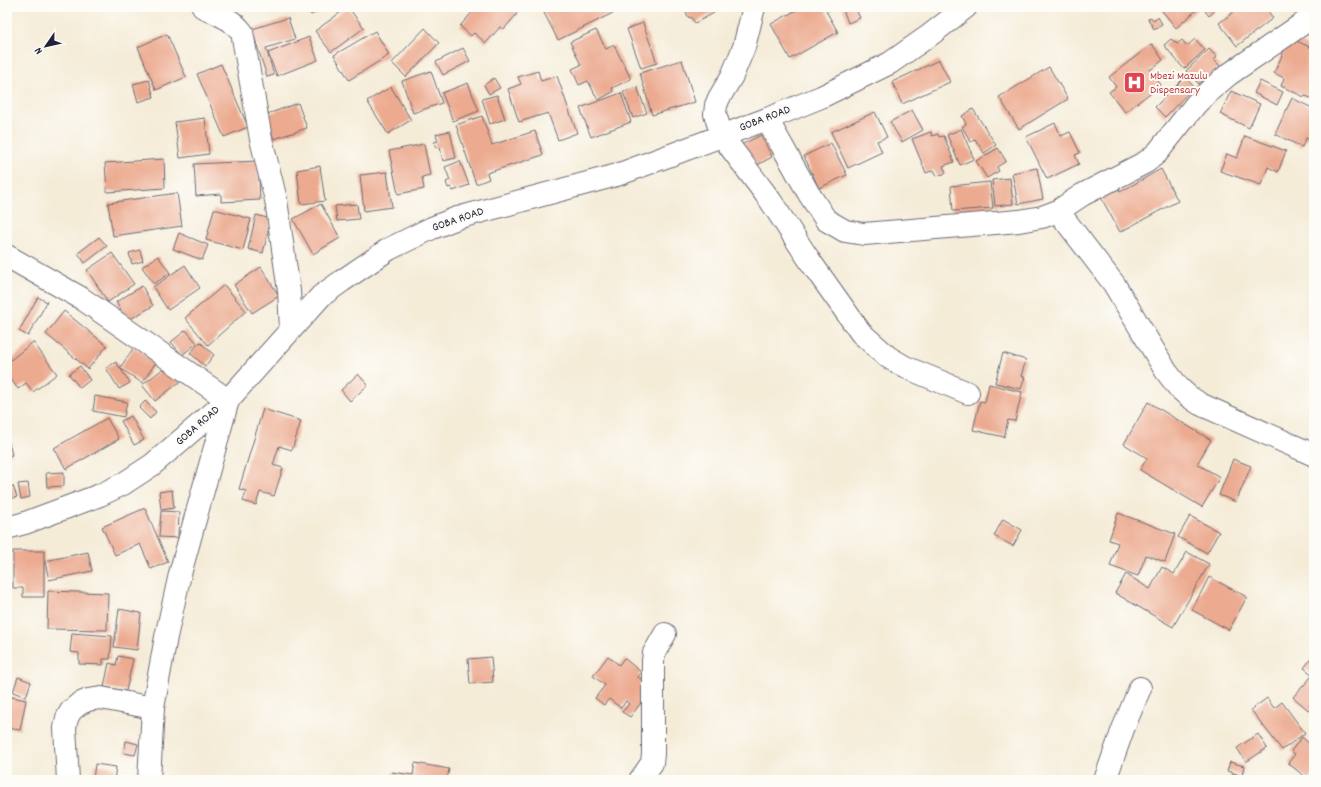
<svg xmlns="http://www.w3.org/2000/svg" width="1321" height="787" font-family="Dekko,sans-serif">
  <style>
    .building { fill: #ecaa90 }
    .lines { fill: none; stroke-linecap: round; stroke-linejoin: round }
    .street-casing { stroke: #6c6972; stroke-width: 24 }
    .secondary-casing { stroke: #6c6972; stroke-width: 24 }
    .street { stroke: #fff; stroke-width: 22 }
    .secondary { stroke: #fff; stroke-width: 22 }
    .labels { text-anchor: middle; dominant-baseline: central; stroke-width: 4; stroke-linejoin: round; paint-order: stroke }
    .health-label { font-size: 12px; fill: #be3a42; stroke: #fdfcf7; text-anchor: start }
    .street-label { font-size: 12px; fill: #22223b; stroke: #fdfcf7 }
  </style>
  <rect width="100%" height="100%" fill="#fdfcf7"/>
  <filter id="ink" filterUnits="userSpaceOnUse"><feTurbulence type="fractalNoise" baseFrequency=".025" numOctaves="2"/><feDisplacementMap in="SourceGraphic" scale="8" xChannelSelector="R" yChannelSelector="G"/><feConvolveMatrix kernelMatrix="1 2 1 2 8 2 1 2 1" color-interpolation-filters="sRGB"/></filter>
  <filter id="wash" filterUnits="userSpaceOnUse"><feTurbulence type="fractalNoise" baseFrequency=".012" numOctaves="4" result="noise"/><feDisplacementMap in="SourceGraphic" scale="16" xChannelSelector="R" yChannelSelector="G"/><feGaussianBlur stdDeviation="0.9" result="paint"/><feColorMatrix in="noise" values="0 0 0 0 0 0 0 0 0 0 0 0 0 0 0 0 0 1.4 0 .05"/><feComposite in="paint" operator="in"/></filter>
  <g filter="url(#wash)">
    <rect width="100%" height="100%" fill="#f5ecd8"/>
    <g id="blocks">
      <g class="building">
        <path d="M307 7H327L311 15Z"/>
        <path d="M348 7 364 28 331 52 315 31Z"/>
        <path d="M479 7H509L517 14 504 29 500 27 486 43 474 33 471 36 460 26 476 8 477 9Z"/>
        <path d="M541 7H618L619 10 558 40Z"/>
        <path d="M683 7H711L714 13 695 23 691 17 689 18Z"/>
        <path d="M802 7H841L826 11 838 32 790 59 771 24Z"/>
        <path d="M842 7H855L860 18 848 23Z"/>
        <path d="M1159 7H1200L1176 28Z"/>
        <path d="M1202 7H1219L1209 16Z"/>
        <path d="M1240 7H1265L1273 18 1237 46 1219 23Z"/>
        <path d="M1151 17 1153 20 1158 17 1162 24 1154 29 1148 19Z"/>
        <path d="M288 18 295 39 266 48 274 75 267 77 252 29Z"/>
        <path d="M643 23 657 63 641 68 627 29Z"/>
        <path d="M425 28 439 43 406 77 392 63Z"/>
        <path d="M596 30 606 49 614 45 631 79 612 88 613 92 598 100 588 81 579 85 572 69 581 65 570 42Z"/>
        <path d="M375 31 389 55 349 80 334 55Z"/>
        <path d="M167 34 186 77 156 90 138 47Z"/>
        <path d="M309 37 318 60 277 76 268 53Z"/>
        <path d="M1290 38 1314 49V99L1305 96 1304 97 1281 86 1284 78 1274 73Z"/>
        <path d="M1171 39 1177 44 1182 40 1187 46 1195 39 1205 50 1184 69 1164 45Z"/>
        <path d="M1152 44 1163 60 1150 70 1161 85 1125 112 1109 92 1116 87 1109 77Z"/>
        <path d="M463 48 470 61 443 75 436 62Z"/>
        <path d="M1209 49 1217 57 1214 60 1220 66 1201 86 1186 71Z"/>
        <path d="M682 60 695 102 652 115 640 73Z"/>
        <path d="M939 60 950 82 902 104 892 82Z"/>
        <path d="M221 64 248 127 224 137 197 74Z"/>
        <path d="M1049 67 1068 99 1019 129 999 97Z"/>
        <path d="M431 71 442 103 413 113 402 81Z"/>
        <path d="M538 71 541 81 557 76 577 133 558 140 548 113 519 122 508 89 521 84 518 77Z"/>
        <path d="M1185 77 1194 87 1165 117 1155 107Z"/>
        <path d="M494 78 500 88 489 94 484 85Z"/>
        <path d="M149 80 154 97 138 102 133 84Z"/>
        <path d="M1260 81 1283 92 1277 105 1254 93Z"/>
        <path d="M468 83 479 111 453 121 442 93Z"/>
        <path d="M391 87 411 120 388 134 367 101Z"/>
        <path d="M637 87 647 113 633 118 623 92Z"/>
        <path d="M1231 91 1260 104 1249 128 1220 114Z"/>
        <path d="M621 93 631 122 591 137 580 108Z"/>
        <path d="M497 95 505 119 490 124 482 99Z"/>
        <path d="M1292 98 1314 109V142L1306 138 1302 147 1275 134Z"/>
        <path d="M298 103 307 128 274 139 265 115Z"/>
        <path d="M973 109 996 145 984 153 975 139 971 142 962 127 966 124 962 116Z"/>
        <path d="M912 110 923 130 902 142 890 122Z"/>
        <path d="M875 112 887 137 877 141 882 152 848 168 831 132Z"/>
        <path d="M482 116 492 145 535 131 543 155 487 173 489 179 476 184 456 125Z"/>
        <path d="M205 118 209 154 180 158 175 122Z"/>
        <path d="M1055 123 1061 136 1070 132 1080 153 1075 155 1079 164 1047 179 1026 137Z"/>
        <path d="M961 129 974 159 960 165 947 135Z"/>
        <path d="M450 131 456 158 443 161 440 147 436 148 434 142 438 141 436 134Z"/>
        <path d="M931 132 932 136 938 134 939 137 944 136 954 162 943 166 946 173 937 176 934 170 926 173 912 139Z"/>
        <path d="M761 135 772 157 750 169 739 146Z"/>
        <path d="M1245 136 1286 151 1278 172 1268 167 1261 185 1220 171 1227 154 1237 158Z"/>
        <path d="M831 143 847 175 819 188 804 156Z"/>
        <path d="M424 144 430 175 422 177 424 189 398 194 389 151Z"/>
        <path d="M998 148 1006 161 997 167 999 171 987 178 976 161Z"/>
        <path d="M164 159 165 188 107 192 105 163Z"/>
        <path d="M258 161 260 200 221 202V194L196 196 194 164Z"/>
        <path d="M460 161 469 185 453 191 451 187 448 188 446 182 450 180 445 167Z"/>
        <path d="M320 166 325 201 301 204 297 170Z"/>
        <path d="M1037 168 1043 199 1018 204 1012 173Z"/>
        <path d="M1161 169 1178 201 1120 232 1099 194 1117 184 1120 192Z"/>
        <path d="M387 172 392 207 364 211 360 175Z"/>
        <path d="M1010 178 1013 204 995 206 992 180Z"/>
        <path d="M990 182 993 208 953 211 951 186Z"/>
        <path d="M177 193 182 226 113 236 108 203Z"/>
        <path d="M321 204 340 238 313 254 293 219Z"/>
        <path d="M357 204 359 219 337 221 335 206Z"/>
        <path d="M214 209 251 219 243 250 206 240Z"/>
        <path d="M256 215 271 219 263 253 248 249Z"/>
        <path d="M179 233 208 245 202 260 173 249Z"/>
        <path d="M99 237 107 246 85 263 78 253Z"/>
        <path d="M140 250 143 261 132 264 129 253Z"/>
        <path d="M112 253 134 284 108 302 87 270Z"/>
        <path d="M158 256 170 273 154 284 142 267Z"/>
        <path d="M185 265 200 288 168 310 153 287Z"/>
        <path d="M261 267 279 296 252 313 234 285Z"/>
        <path d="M224 285 246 311 208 345 185 318Z"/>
        <path d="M142 286 153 306 127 321 116 302Z"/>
        <path d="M38 297 47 302 28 336 19 331Z"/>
        <path d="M64 311 107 346 88 369 46 334Z"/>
        <path d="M186 330 197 343 182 355 171 342Z"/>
        <path d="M33 342 57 374 33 392 26 383 18 389 7 374V363Z"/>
        <path d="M200 342 214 355 205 366 190 353Z"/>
        <path d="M134 347 156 362 142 383 120 368Z"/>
        <path d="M1003 353 1026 360 1021 376 1025 377 1021 389 995 383Z"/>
        <path d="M116 362 130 383 119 389 106 368Z"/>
        <path d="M168 365 181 381 155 401 142 385Z"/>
        <path d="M80 366 90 380 80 388 69 374Z"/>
        <path d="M358 374 368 385 350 401 341 390Z"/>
        <path d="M989 384 1022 392 1015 421 1008 420 1004 437 973 430 980 401 985 402Z"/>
        <path d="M95 396 127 402 124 417 93 411Z"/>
        <path d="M145 401 156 412 150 419 139 408Z"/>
        <path d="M1148 402 1211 440 1197 464 1220 477 1202 507 1140 470 1147 458 1124 444Z"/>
        <path d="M263 409 301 421 292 450 279 446 273 465 283 468 274 496 260 492 256 505 243 501 246 491 239 489Z"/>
        <path d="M131 416 144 440 134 445 121 421Z"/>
        <path d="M107 418 119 439 66 469 54 448Z"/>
        <path d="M7 434 12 455 7 456Z"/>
        <path d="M1233 459 1251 466 1236 502 1219 495Z"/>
        <path d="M64 472V486L47 487 46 473Z"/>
        <path d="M28 483 30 497 21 499 18 484Z"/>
        <path d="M13 486 17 497 7 500V488Z"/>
        <path d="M172 490 174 508 161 510 159 492Z"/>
        <path d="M145 508 168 562 151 569 140 544 115 555 102 527Z"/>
        <path d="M161 511 179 512 178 538 159 537Z"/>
        <path d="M1118 513 1175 534 1165 562 1146 555 1138 576 1110 566 1118 543 1109 540Z"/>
        <path d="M1190 516 1219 532 1207 553 1178 537Z"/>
        <path d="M1003 519 1022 530 1013 546 994 536Z"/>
        <path d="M13 551H44V597H23V588H13Z"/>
        <path d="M88 552 92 571 49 580 45 561Z"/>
        <path d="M1187 552 1209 564 1173 627 1115 593 1126 574 1150 589 1162 567 1174 574Z"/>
        <path d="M1209 577 1247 597 1229 630 1192 610Z"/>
        <path d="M48 591 108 593 107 630 47 629Z"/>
        <path d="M119 609 141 613 137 650 114 647Z"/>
        <path d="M72 633 112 636 110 659H103V665L79 664V653L70 652Z"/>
        <path d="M7 636H11L9 655H7Z"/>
        <path d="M1314 655V715L1293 697 1313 675 1304 668Z"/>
        <path d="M118 656 133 659 126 691 104 687 109 663 116 665Z"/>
        <path d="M608 656 619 665 624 658 641 672 638 677 648 684V694L630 717 622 712 629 704 626 701 621 708 609 699 604 705 595 698 605 685 593 676Z"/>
        <path d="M491 657 493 682 470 684 468 659Z"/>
        <path d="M18 677 31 682 26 697 13 692Z"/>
        <path d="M7 696 26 700 20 730 7 728Z"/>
        <path d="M1267 698 1274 708 1282 702 1305 733 1282 750 1251 710Z"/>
        <path d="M1258 734 1267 748 1246 762 1237 748Z"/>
        <path d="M1302 737 1310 744 1313 740 1314 741V774L1309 780 1288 763 1295 754 1291 751Z"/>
        <path d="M126 741 138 744 135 755 124 753Z"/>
        <path d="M1230 762 1244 766 1242 776 1227 771Z"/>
        <path d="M415 763 449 769 447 780H390L392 772 413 775Z"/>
        <path d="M95 764 116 767 114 780H93Z"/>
        <path d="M1233 774 1239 780H1228Z"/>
      </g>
    </g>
  </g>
  <g filter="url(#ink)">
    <use href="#blocks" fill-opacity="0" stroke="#6c6972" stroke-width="1"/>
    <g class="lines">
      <defs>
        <g id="street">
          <path d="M203 7C218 14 232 19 242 32L261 139 276 200 289 291 291 329"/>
          <path d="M754 7 744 47 732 76 719 98 716 105 715 114 722 136 770 200 812 264 861 333 888 357 905 367 968 393"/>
          <path d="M767 119 809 194 826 220 845 231 864 234 1019 221 1042 217 1058 211 1082 195 1146 162 1157 153 1196 104 1209 91 1228 75 1311 18"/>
          <path d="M1058 211 1114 284 1166 371 1179 388 1188 396 1200 404 1314 455"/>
          <path d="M7 256 81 298 228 400"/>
          <path d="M68 780 65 728 67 718 71 711 79 704 88 700 101 698 153 708"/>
          <path d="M640 780 652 763 653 754V661L654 653 665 634"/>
          <path d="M1105 780 1123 729 1140 688"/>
        </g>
        <g id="secondary">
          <path d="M7 528 25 523 100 495 123 484 152 465 228 400 321 296 342 281 389 249 432 228 457 218 617 175 767 119 821 97 890 63 930 35 966 7"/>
          <path d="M149 780 153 708 166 637 180 574 228 400"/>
        </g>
      </defs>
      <use href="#street" class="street-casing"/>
      <use href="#secondary" class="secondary-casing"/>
      <use href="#street" class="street"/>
      <use href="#secondary" class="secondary"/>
    </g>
  </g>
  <defs>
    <symbol id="hospital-square" viewBox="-11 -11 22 22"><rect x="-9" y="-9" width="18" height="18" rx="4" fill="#e0444e" stroke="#fdfcf7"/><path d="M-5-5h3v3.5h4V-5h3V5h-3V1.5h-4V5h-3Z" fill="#fff"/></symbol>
  </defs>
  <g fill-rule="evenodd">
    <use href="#hospital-square" x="1122" y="70" width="25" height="25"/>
  </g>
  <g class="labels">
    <g class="health-label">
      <text x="1150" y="76">Mbezi Mazulu<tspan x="1150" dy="14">Dispensary</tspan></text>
    </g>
    <g class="street-label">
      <text transform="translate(765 119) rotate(-21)">GOBA ROAD</text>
      <text transform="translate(458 220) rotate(-19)">GOBA ROAD</text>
      <text transform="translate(198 426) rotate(-41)">GOBA ROAD</text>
    </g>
  </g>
  <rect width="1321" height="787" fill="none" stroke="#fdfcf7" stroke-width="24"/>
  <g transform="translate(46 46) rotate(236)" stroke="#fdfcf7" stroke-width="3" paint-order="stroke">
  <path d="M0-3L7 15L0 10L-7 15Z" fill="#22223b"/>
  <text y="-6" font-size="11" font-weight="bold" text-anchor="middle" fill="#22223b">N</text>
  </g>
</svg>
